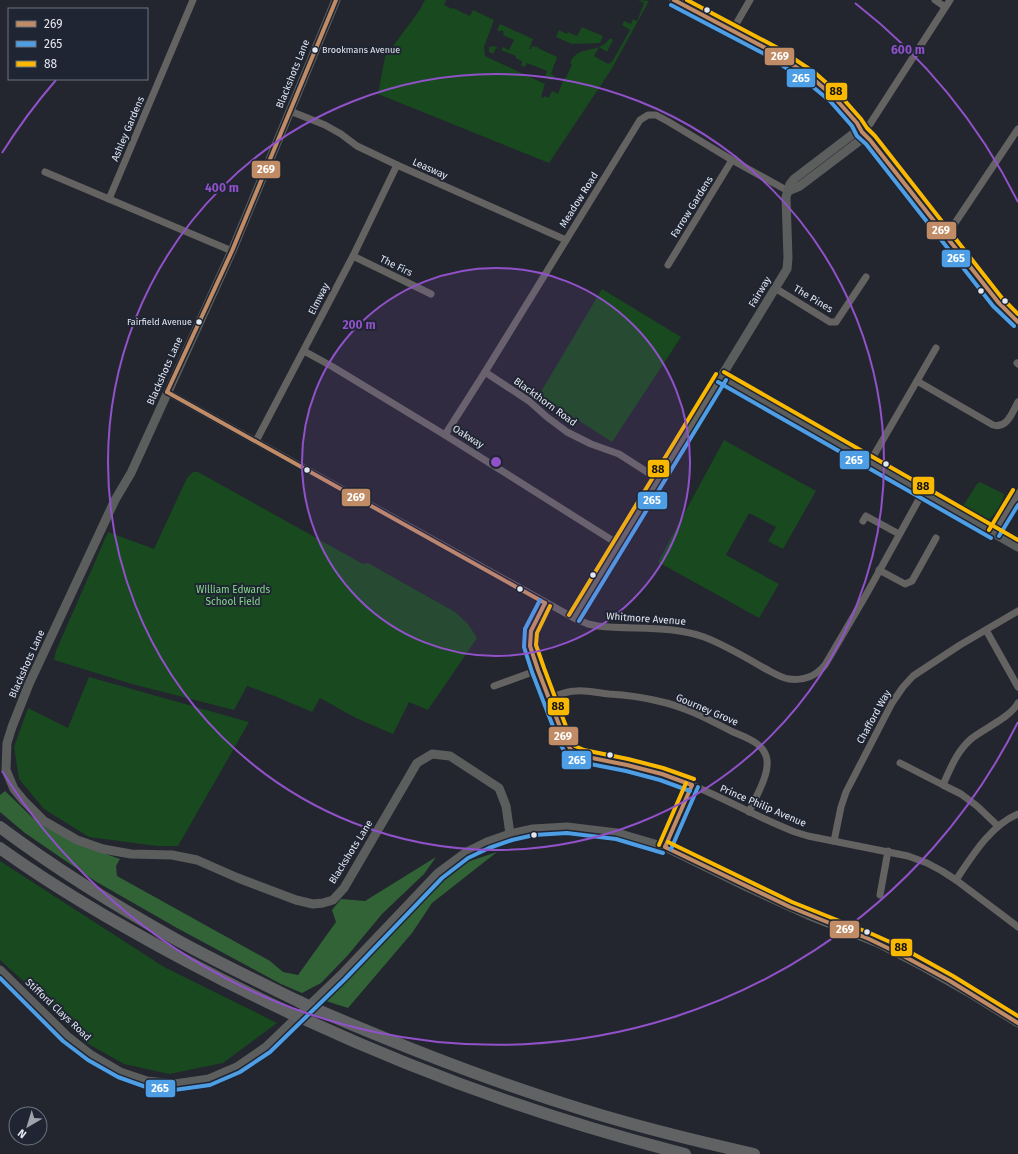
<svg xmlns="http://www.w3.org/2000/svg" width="1018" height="1154" font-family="'Fira Sans',sans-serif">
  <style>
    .green { fill: #18491f }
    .forest { fill: #316337 }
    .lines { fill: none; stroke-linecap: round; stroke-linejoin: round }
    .street { stroke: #646362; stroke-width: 7 }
    .secondary { stroke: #5c5d5d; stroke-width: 9 }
    .highway { stroke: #606263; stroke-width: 12 }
    .highway-bridge { stroke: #606263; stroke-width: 12 }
    .bus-1-casing { stroke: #1f2532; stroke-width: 7 }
    .bus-2-casing { stroke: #1f2532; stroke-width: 7 }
    .bus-3-casing { stroke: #1f2532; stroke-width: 7 }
    .bus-1 { stroke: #c18c65; stroke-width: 4 }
    .bus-2 { stroke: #4d9ee5; stroke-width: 4 }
    .bus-3 { stroke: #fab900; stroke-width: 4 }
    .ring { fill: none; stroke: #9051c9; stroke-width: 2 }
    .bus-dot { fill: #e3e7f0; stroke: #1f2532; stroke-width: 1.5 }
    .labels { text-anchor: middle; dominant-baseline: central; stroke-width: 4; stroke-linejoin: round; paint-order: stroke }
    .bus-label { font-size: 9px; fill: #e3e7f0; stroke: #1f2532; text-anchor: start }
    .street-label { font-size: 10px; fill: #e3e7f0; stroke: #1f2532 }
    .park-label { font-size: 10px; fill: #87d88c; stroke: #1f2532 }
    .centre { fill: #9051c9; stroke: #1f2532; stroke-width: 2 }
    .ring-label { font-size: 12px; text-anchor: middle; font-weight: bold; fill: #9051c9; stroke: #1f2532; stroke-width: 4; stroke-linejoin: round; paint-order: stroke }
    .line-badge { stroke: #1f2532; stroke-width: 1.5 }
    .badge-label { font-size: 11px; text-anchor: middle; font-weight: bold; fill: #fff }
    .pale-badge-label { font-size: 11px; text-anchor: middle; font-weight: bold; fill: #111 }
  </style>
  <rect width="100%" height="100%" fill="#23262e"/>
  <g class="green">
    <path d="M425 0H446L444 5 452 9 453 8 470 16 473 10 494 20 484 47 485 56 545 84 541 97 543 98 544 96 549 98 552 91 558 94 564 78H566L572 64 570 63C578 46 590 53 603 45 605 44 608 41 610 38L613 40 607 52 599 47 594 56 608 64 612 62 630 30 622 25 624 21 631 24 633 19 637 21 644 3 638 0 649 1 611 70 549 163 378 94 385 57 419 11Z"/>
    <path d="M500 24 533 39 529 49H531L532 46 538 47V48L557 57 551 74 555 76 551 80 545 77 547 71 527 63 525 67 521 66 522 61 516 58V56L496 48 493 54 489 52V47L494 46 501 50 503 47 509 50 514 40 503 35 504 32 501 30 500 32 497 30Z"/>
    <path d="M582 27 603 36 600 43 572 44 556 37 559 30 567 34 568 32 577 36Z"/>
    <path d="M602 289 681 337 612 442 539 395Z"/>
    <path d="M724 440 816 491 783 549 768 541 776 527 749 513 726 555 779 584 759 618 658 562Z"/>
    <path d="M193 472H198L363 564 368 563 455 612 468 624 477 638 428 710 409 702 393 734 356 718 320 698 312 712 277 697 247 686 234 710 132 684 54 660 56 651 108 532 154 549 187 478Z"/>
    <path d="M980 482 1004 494C1001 509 996 513 985 523L961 509 977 484Z"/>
    <path d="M89 677 249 722 178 846H157L89 837 44 809 19 779 14 747 28 708 68 728Z"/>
    <path d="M0 861 164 967 277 1023 223 1063 169 1074 124 1064 85 1042 28 985 0 960Z"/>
  </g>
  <g class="forest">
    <path d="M5 791 33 818 78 844 120 859 116 866 117 876 270 961 283 972 298 975 336 922 332 910 341 899 365 901 436 857 424 874 382 914 348 955 321 983 302 993 281 984 177 928 95 881 25 833 0 812V795Z"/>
    <path d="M497 852 432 903 412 933 348 1008 326 1001 324 998 331 991 431 889 461 864Z"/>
  </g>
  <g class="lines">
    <g class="street">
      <path d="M935 0 945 7"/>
      <path d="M732 31 750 0"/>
      <path d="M290 111 325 125 341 134 357 146 397 165 566 240"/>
      <path d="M862 132 870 124 950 0"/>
      <path d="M45 172 232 251"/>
      <path d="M109 199 193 0"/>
      <path d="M945 235 951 229 1018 129"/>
      <path d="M353 256 431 294"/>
      <path d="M668 265 732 160"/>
      <path d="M775 288 830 322H836L866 277"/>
      <path d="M304 351 333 367 445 435 618 544"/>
      <path d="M1017 363 1018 364"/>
      <path d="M485 372 529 401 547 417 567 432 591 444 619 454 658 479"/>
      <path d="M917 381 993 425C1007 429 1012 413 1018 402"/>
      <path d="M167 392 574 618 588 624 598 626C633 630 671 625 704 637 725 645 745 657 764 668 772 672 781 678 789 679 803 681 816 676 825 665L866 595 923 492"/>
      <path d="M445 435 485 372 640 120 648 115H656L669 122 732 160 788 191"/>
      <path d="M256 441 353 256 397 165"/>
      <path d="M870 462 936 348"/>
      <path d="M863 521 866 516 899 534"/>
      <path d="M994 533 1018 493"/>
      <path d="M879 570 905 584 912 581 936 538"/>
      <path d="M545 603 531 631 530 638V646L538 670 565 740C569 748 573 753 582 756 618 763 654 770 689 784 725 798 758 818 795 832L808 836 908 856 927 863 942 871 956 880 1018 927"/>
      <path d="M574 618 721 377"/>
      <path d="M986 630 1018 687"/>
      <path d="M494 686 538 670"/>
      <path d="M549 698C558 695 567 691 576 691 586 690 598 693 609 694 625 695 642 697 658 701 683 706 708 719 731 731 745 737 765 743 767 760 769 776 755 798 749 812"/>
      <path d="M900 763 943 785"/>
      <path d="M998 826 977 806 961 794 943 785C950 769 957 751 971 739 983 729 1011 717 1018 703"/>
      <path d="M834 841 841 807 846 792 892 703 903 687 913 676 960 645 1018 611"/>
      <path d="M665 847 692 785"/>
      <path d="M956 880C972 856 991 825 1018 814"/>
      <path d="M880 895 888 851"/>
    </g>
    <g class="secondary">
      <path d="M336 0 232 251 131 473 115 500 29 684 12 727 7 743 6 770 14 789 24 801 44 821 77 840 103 849 131 854 172 855 197 860 238 878 296 900 313 904 323 903 333 900 344 888 417 763 432 754 450 756 499 788 506 806 510 834"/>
      <path d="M674 0 773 52 811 77 834 97 857 123 862 132 870 140 972 270 998 302 1018 322"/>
      <path d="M862 132 853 134 794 179 790 184 786 197 788 258 787 269 721 377 1018 547"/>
      <path d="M788 191 800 186 858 142 862 132"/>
      <path d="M0 970 67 1036 91 1055 120 1072 147 1081 175 1084 209 1079 237 1067 266 1047 341 975 438 873 465 853 487 842 510 834 533 829 567 827 617 833 665 847 749 888 808 915 878 943 924 967 968 992 1018 1023"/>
    </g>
    <g class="highway">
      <path d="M0 827C56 869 116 906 177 940 217 962 259 982 300 1002"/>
      <path d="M0 848C39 876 81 902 123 926 177 957 233 986 290 1013"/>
      <path d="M313 1008C401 1046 490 1081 581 1109 638 1127 696 1141 754 1154"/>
      <path d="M302 1018C425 1075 554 1121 685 1154"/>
    </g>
    <g class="highway-bridge">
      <path d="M300 1002 313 1008"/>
      <path d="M290 1013 302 1018"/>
    </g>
    <defs>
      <g id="bus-1">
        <path d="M674 0 773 52 811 77 834 97 857 123 862 132 870 140 998 302 1018 322"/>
        <path d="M167 392 545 603"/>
        <path d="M167 392 232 251 336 0"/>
        <path d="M545 603 531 631 530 646 538 670 565 740 571 750 582 756 627 765 662 774 692 785"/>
        <path d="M665 847 790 907 869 939 896 952 950 981 1018 1023"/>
        <path d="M665 847 692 785"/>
      </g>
      <g id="bus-2">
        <path d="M671 5 770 57 807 82 830 101 852 126 857 136 866 144 993 306 1014 326"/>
        <path d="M718 382 991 538"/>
        <path d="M999 536 1018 505"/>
        <path d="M540 600 525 629 524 647 532 672 559 742 566 754 580 762 626 771 660 780 690 791"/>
        <path d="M579 621 726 380"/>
        <path d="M671 849 698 787"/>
        <path d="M0 978 63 1041 88 1060 118 1077 146 1087 174 1090 210 1085 240 1072 270 1052 345 979 442 878 468 858 489 848 512 840 534 835 567 833 616 839 663 853"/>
      </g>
      <g id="bus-3">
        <path d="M687 0 776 47 814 72 838 93 861 119 867 128 875 136 1002 298 1018 314"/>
        <path d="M724 372 1018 540"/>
        <path d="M989 530 1013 490"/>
        <path d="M550 606 537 633 536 645 544 668 570 737 575 746 584 750 628 759 663 768 694 779"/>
        <path d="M569 615 716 374"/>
        <path d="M668 842 792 902 872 934 899 946 953 976 1018 1016"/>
        <path d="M659 845 686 783"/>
      </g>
    </defs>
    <use href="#bus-1" class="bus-1-casing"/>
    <use href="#bus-2" class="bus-2-casing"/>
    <use href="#bus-3" class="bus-3-casing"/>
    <use href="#bus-1" class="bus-1"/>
    <use href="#bus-2" class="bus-2"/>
    <use href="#bus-3" class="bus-3"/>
  </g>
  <circle cx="496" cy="462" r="194" fill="#9051c9" fill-opacity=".12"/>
  <g class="ring">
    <circle cx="496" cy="462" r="194"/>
    <circle cx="496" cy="462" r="388"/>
    <path d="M1018 722A583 583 0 0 1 2 771M2 153A583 583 0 0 1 56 80M855 3A583 583 0 0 1 1018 202"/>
  </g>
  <g class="bus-dot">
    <circle cx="707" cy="10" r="3.5"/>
    <circle cx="315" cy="50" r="3.5"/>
    <circle cx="981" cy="291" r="3.5"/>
    <circle cx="1005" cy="301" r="3.5"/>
    <circle cx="199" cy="322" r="3.5"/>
    <circle cx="886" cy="464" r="3.5"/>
    <circle cx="307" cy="470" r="3.5"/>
    <circle cx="593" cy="575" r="3.5"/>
    <circle cx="520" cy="589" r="3.5"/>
    <circle cx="610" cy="755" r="3.5"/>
    <circle cx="534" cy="835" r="3.5"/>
    <circle cx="867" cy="932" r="3.5"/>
  </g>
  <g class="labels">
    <g class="bus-label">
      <text x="322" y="50">Brookmans Avenue</text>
      <text x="192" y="322" text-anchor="end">Fairfield Avenue</text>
    </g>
    <g class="street-label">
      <text transform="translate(293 74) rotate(-68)">Blackshots Lane</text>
      <text transform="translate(128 129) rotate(-67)">Ashley Gardens</text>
      <text transform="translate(430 169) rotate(24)">Leasway</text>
      <text transform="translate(579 200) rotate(-58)">Meadow Road</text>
      <text transform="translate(692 207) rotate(-58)">Farrow Gardens</text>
      <text transform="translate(396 266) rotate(26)">The Firs</text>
      <text transform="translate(760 292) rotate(-59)">Fairway</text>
      <text transform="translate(319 299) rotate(-63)">Elmway</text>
      <text transform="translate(813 299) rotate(31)">The Pines</text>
      <text transform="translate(165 371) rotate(-66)">Blackshots Lane</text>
      <text transform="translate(545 402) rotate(36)">Blackthorn Road</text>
      <text transform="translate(468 437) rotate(32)">Oakway</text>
      <text transform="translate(646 619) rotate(4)">Whitmore Avenue</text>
      <text transform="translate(27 664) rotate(-66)">Blackshots Lane</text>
      <text transform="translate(707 710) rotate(23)">Gourney Grove</text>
      <text transform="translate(874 717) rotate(-61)">Chafford Way</text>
      <text transform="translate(763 806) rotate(23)">Prince Philip Avenue</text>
      <text transform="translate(351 852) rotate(-58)">Blackshots Lane</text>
      <text transform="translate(58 1010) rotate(43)">Stifford Clays Road</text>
    </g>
    <g class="park-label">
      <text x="233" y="590">William Edwards<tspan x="233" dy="12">School Field</tspan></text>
    </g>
  </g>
  <circle cx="496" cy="462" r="6" class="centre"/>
  <g class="ring-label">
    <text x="908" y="54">600 m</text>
    <text x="222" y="192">400 m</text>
    <text x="359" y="329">200 m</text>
  </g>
  <g class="line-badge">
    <rect x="764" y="47" width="31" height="19" rx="4" fill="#c18c65"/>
    <rect x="786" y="68" width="30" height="20" rx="4" fill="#4d9ee5"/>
    <rect x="825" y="82" width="23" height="19" rx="4" fill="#fab900"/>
    <rect x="251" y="160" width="30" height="19" rx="4" fill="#c18c65"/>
    <rect x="926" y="221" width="31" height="19" rx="4" fill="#c18c65"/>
    <rect x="941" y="249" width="30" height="19" rx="4" fill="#4d9ee5"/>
    <rect x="839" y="450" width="31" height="20" rx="4" fill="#4d9ee5"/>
    <rect x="647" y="459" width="23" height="19" rx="4" fill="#fab900"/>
    <rect x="912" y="476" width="23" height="19" rx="4" fill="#fab900"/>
    <rect x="341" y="488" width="30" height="19" rx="4" fill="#c18c65"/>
    <rect x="637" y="491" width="31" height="19" rx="4" fill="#4d9ee5"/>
    <rect x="547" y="697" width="23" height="19" rx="4" fill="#fab900"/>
    <rect x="548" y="726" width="31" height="20" rx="4" fill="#c18c65"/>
    <rect x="561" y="750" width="31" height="20" rx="4" fill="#4d9ee5"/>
    <rect x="829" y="920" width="31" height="19" rx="4" fill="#c18c65"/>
    <rect x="890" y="938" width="23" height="19" rx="4" fill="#fab900"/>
    <rect x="145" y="1079" width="31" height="19" rx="4" fill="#4d9ee5"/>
  </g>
  <g class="badge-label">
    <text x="780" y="60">269</text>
    <text x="801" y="82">265</text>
    <text x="266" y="173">269</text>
    <text x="941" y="234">269</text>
    <text x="956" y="262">265</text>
    <text x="854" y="464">265</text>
    <text x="356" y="501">269</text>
    <text x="652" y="504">265</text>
    <text x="563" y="740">269</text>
    <text x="577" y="764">265</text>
    <text x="845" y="933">269</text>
    <text x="160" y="1092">265</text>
  </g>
  <g class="pale-badge-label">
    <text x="836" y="95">88</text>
    <text x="658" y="473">88</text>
    <text x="923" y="490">88</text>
    <text x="558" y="710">88</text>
    <text x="901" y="951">88</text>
  </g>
  <rect x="8" y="8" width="140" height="72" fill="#1f2532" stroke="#6d737e"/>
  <rect x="16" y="21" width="20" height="6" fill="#c18c65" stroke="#6d737e"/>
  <text x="44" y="28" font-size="12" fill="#e3e7f0">269</text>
  <rect x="16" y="41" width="20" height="6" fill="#4d9ee5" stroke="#6d737e"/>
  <text x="44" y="48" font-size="12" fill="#e3e7f0">265</text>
  <rect x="16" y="61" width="20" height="6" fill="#fab900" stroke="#6d737e"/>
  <text x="44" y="68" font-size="12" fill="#e3e7f0">88</text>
  <g transform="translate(28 1126) rotate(218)"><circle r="19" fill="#1f2532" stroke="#6d737e"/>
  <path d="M0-3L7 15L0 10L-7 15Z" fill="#a0a3ac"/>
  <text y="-6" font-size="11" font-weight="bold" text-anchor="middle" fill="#e3e7f0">N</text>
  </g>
</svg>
